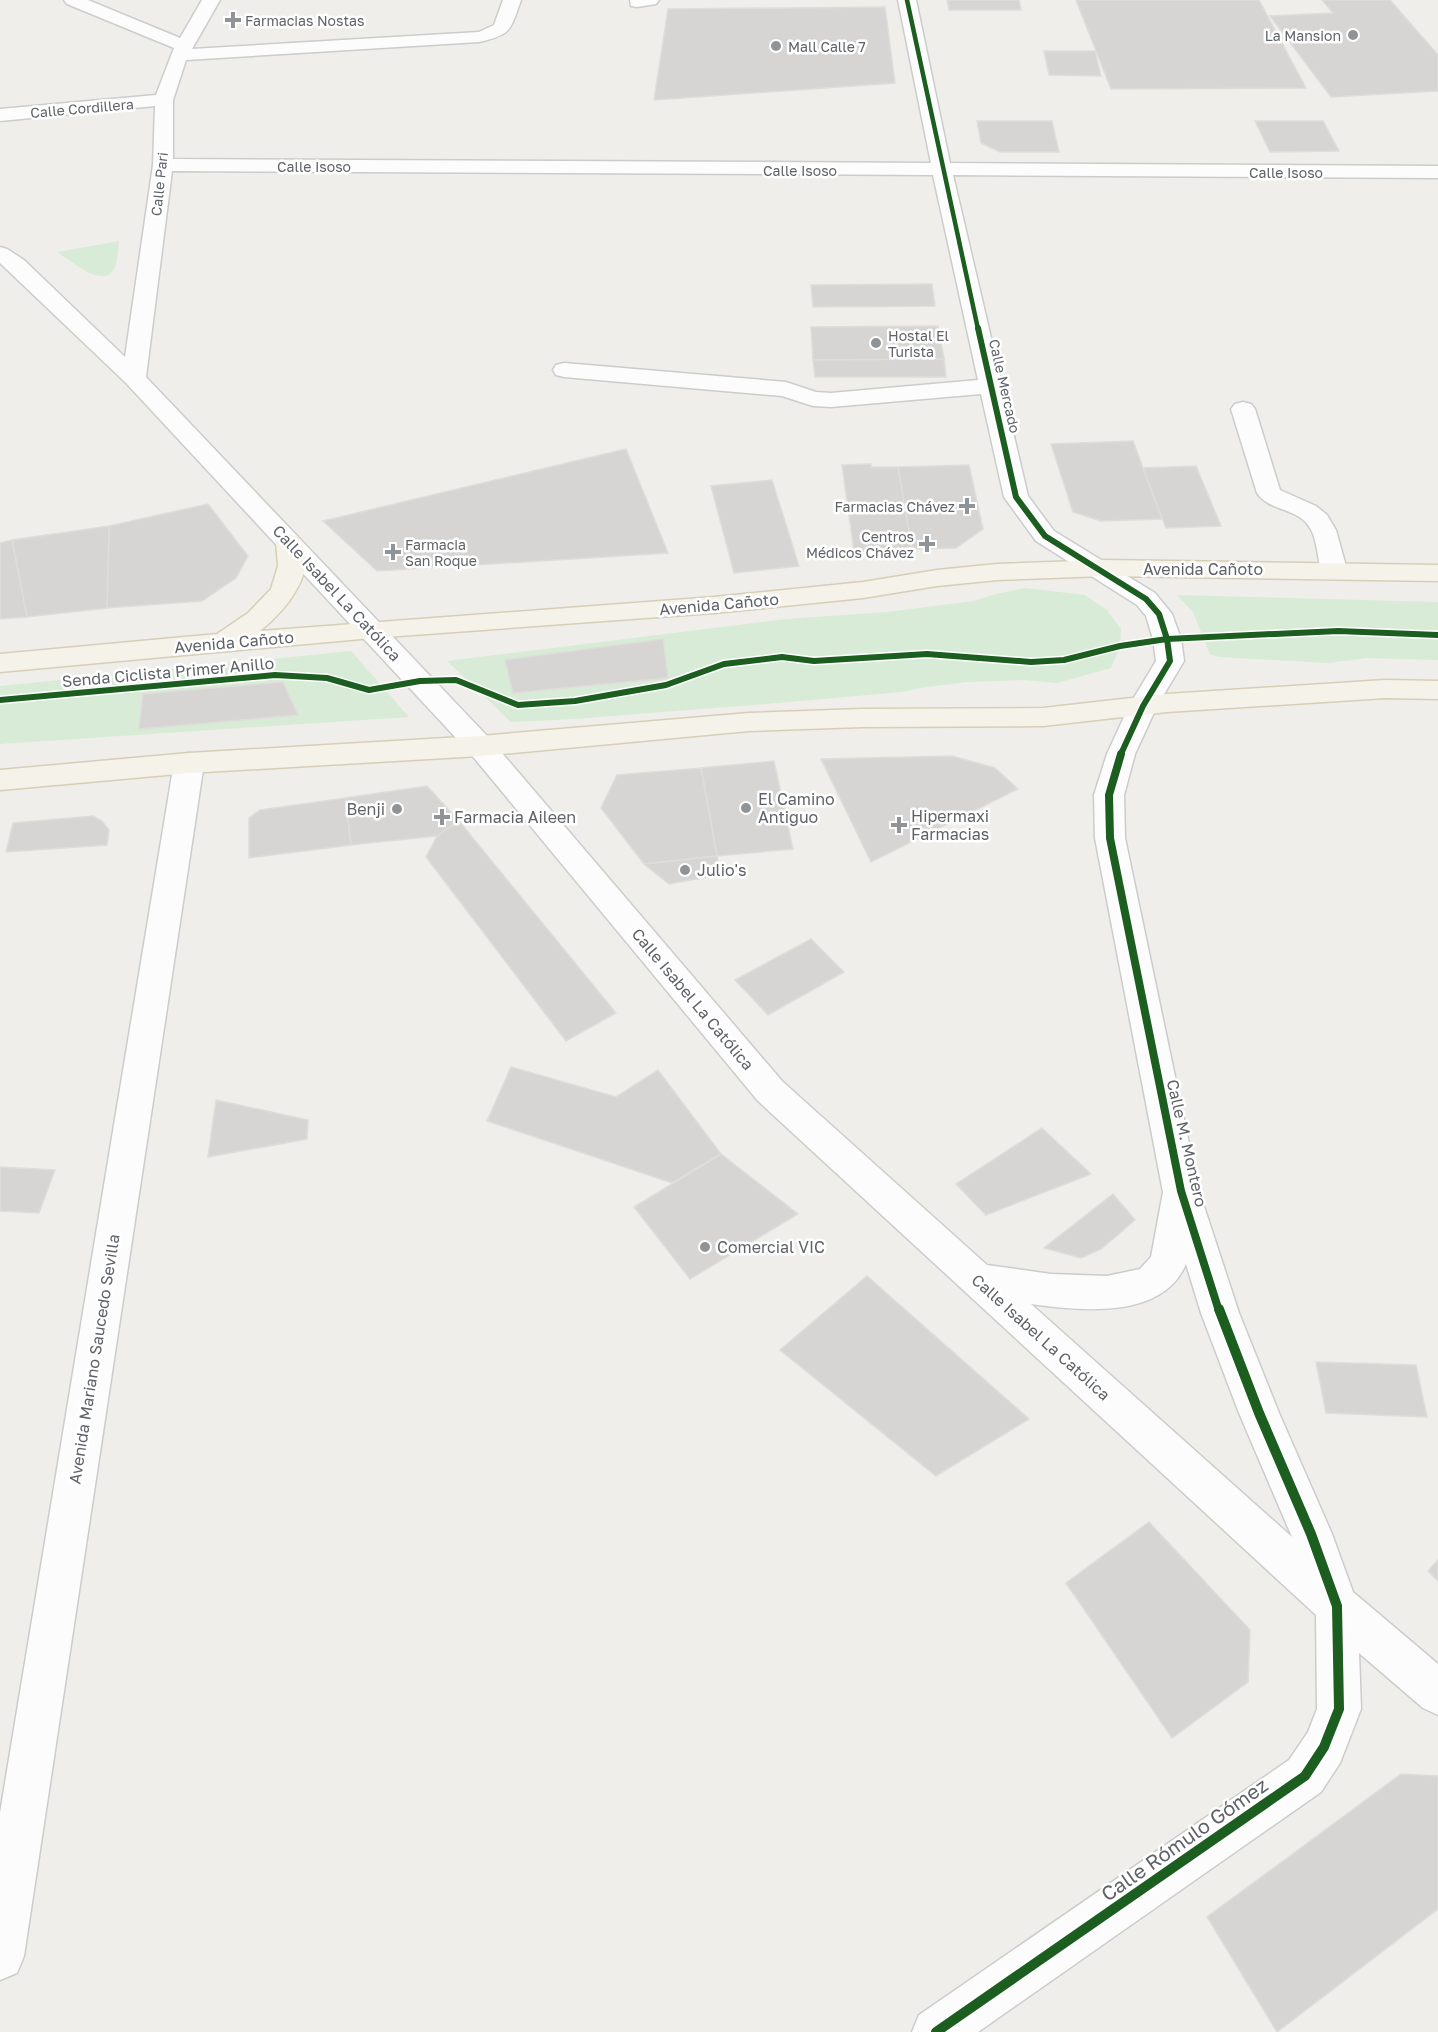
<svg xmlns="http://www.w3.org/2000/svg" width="1438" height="2032" font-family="'Golos Text',sans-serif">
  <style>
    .green { fill: #d8ebd6 }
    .building { fill: #d6d5d3; stroke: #deddd9; stroke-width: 1.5 }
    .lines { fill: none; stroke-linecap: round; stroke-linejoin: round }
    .minor-casing { stroke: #cbcccc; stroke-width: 3 }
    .major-casing { stroke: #d7ceb8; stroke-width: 3 }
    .minor { fill: #fdfcfc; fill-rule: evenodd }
    .major { fill: #f4f2e9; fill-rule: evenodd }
    .cycleway-far3-casing { stroke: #fff; stroke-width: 7 }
    .cycleway-far2-casing { stroke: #fff; stroke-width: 9 }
    .cycleway-far1-casing { stroke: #fff; stroke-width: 11 }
    .cycleway-casing { stroke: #fff; stroke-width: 14 }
    .cycleway-far3 { stroke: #1b5e20; stroke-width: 4.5 }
    .cycleway-far2 { stroke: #1b5e20; stroke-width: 6 }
    .cycleway-far1 { stroke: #1b5e20; stroke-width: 8 }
    .cycleway { stroke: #1b5e20; stroke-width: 10 }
    .poi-dot { fill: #919496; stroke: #fff; stroke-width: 2 }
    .labels { text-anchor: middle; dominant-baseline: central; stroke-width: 5; stroke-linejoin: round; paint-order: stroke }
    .far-poi-label { font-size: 14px; fill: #5f6368; stroke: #fff; text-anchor: start }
    .far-street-label { font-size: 14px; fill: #5f6368; stroke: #fff }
    .street-label { font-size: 16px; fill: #5f6368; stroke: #fff }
    .poi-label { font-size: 16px; fill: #5f6368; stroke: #fff; text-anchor: start }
    .near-street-label { font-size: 20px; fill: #5f6368; stroke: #fff }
  </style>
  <rect width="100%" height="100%" fill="#efeeea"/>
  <g class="green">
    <path d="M119 241C118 250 118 267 111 273 98 285 69 259 57 252Z"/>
    <path d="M1025 588 1085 595 1107 610 1121 629 1120 646 1111 668 1057 683 1024 680 968 682 926 687 902 692 789 702 574 719 511 722 447 661 786 619 888 612 973 601 996 594Z"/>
    <path d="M1177 595 1438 602V660L1367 658 1328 663 1219 657 1210 654 1193 612Z"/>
    <path d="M351 651 409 717 0 744V686Z"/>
  </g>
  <g class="building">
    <path d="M947 0H1019L1021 10H949Z"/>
    <path d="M1076 0H1259L1306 88 1111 89Z"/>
    <path d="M1322 0H1390L1438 55V91L1331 97 1270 16 1333 13Z"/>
    <path d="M885 7 895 83 654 100 668 9Z"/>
    <path d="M1044 51H1095L1101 76 1049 75Z"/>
    <path d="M977 121H1052L1059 152H1000L981 143Z"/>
    <path d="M1255 121H1323L1339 151 1270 152Z"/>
    <path d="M932 284 935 306 813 307 811 285Z"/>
    <path d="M938 326 944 359 813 360 811 327Z"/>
    <path d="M944 359 946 377H815L813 360Z"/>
    <path d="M1133 441 1162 519 1101 521 1073 512 1051 444Z"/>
    <path d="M626 449 668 553 377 571 323 521Z"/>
    <path d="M871 464V467H898L912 549 854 551 842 465Z"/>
    <path d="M969 465 983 529 956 548 912 549 898 467Z"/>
    <path d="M1196 466 1221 526 1166 528 1143 468Z"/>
    <path d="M772 480 799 566 734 573 711 486Z"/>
    <path d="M208 504 248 556 236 578 202 601 107 608 109 526Z"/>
    <path d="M109 526 107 608 27 617 12 540Z"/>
    <path d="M12 540 27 617 0 619V543Z"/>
    <path d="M663 639 668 678 513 693 505 660Z"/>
    <path d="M283 682 298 715 139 729 143 694Z"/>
    <path d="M952 756 995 768 1018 789 871 862 821 759Z"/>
    <path d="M774 761 793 849 717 856 701 768Z"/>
    <path d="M701 768 717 856 644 864 601 808 617 775Z"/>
    <path d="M427 786 459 821 437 836 351 845 345 798Z"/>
    <path d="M345 798 351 845 249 858V818L260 810Z"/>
    <path d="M93 816 102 821 109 830 107 845 6 852 13 823Z"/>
    <path d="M459 821 616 1013 566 1041 426 857 437 836Z"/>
    <path d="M717 856 720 875 669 884 644 864Z"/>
    <path d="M811 939 844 972 768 1015 735 980Z"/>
    <path d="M511 1067 616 1097 658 1070 721 1154 672 1183 487 1121Z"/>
    <path d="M216 1100 308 1120 307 1139 208 1157Z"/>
    <path d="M1042 1128 1091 1174 986 1215 956 1184Z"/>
    <path d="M721 1154 798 1214 690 1279 634 1207Z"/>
    <path d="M0 1167 55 1170 39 1213 0 1211Z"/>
    <path d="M1113 1194 1135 1220 1101 1249 1081 1258 1044 1248Z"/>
    <path d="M867 1276 1029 1419 936 1476 780 1350Z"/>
    <path d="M1316 1362 1416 1365 1427 1417 1326 1413Z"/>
    <path d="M1149 1522 1250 1630 1248 1682 1172 1738 1066 1583Z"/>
    <path d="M1438 1560V1581L1428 1571Z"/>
    <path d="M1401 1774 1438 1776V1909L1277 2032 1207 1917Z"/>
  </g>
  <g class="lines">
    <defs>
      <g id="minor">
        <path d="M64 0H88L180 38 202 0H220L192 49 479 32 494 25 503 0H521C510 31 512 34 479 42L186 60 173 100V159L931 163 898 0H916L950 163 1438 166V178L953 175 1028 496 1054 531 1155 593 1172 614 1181 639 1184 661 1157 706 1135 754 1124 795 1125 838 1199 1191 1239 1313 1279 1413 1332 1534 1353 1592 1438 1664V1715L1423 1708 1359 1653 1361 1709 1340 1763 1321 1792 978 2032H912L919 2015 1289 1760 1308 1732 1317 1709 1316 1615 758 1101 470 753 126 383 0 263V247L7 249 24 260 125 357 153 165 155 106 0 121V109L156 95 174 48 67 4ZM172 171 933 175 978 380 831 393 816 392 786 382 564 363 556 365 553 370 556 375 564 377 782 396 813 406 831 407 981 394 1004 497 1036 541 1137 605 1146 616 1153 639 1156 661 1129 706 1107 754 1094 795 1095 838 1163 1192 1151 1257 1140 1269 1107 1276 1051 1274 987 1265 782 1081 490 739 146 377ZM1186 1264 1201 1313 1239 1413 1292 1537 1031 1304C1081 1311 1162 1320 1186 1264Z"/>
        <path d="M630 0H659L656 4 637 7 631 6Z"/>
        <path d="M1243 402 1251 404 1255 409 1280 490 1316 506 1327 515 1336 530 1347 570 1343 576 1334 578 1325 576 1321 570C1317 556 1317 536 1308 525 1296 508 1269 511 1257 493L1231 409 1235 404Z"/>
        <path d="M189 753 199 756 204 763 24 1956 17 1973 0 1980V1813L174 763 179 756Z"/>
      </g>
      <g id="major">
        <path d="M289 534 298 537C321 570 285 611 260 631L714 597 863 582 937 570 997 564 1105 560 1438 565V581L1105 576 997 580 937 586 863 598 714 613 372 638 0 672V654L217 634 248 613 271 589 278 566 276 542 280 537Z"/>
        <path d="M1385 680 1438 681V699L1385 698 1167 712 1043 726 862 727 749 731 480 756 189 773 0 790V770L189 753 480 736 749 713 862 709 1043 708 1167 694Z"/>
      </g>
    </defs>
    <use href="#minor" class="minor-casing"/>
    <use href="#major" class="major-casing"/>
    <use href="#minor" class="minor"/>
    <use href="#major" class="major"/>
    <defs>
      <path id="cycleway-far3" d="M907 0 978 329"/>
      <g id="cycleway-far2">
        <path d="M978 328 1016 497 1045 536 1146 599 1159 614 1167 639 1170 661 1143 706 1120 756"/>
        <path d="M0 700 275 675 327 678 369 690 420 681 456 680 518 705 575 701 666 685 724 664 782 657 814 661 927 654 1031 662 1064 660 1120 646 1167 639 1338 631 1438 635"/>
      </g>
      <path id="cycleway-far1" d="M1121 754 1109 795 1110 838 1181 1191 1219 1311"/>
      <path id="cycleway" d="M936 2032 1305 1776 1324 1747 1339 1709 1337 1606 1311 1534 1259 1413 1219 1309"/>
    </defs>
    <use href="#cycleway-far3" class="cycleway-far3-casing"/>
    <use href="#cycleway-far2" class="cycleway-far2-casing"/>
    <use href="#cycleway-far1" class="cycleway-far1-casing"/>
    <use href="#cycleway" class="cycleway-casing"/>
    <use href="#cycleway-far3" class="cycleway-far3"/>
    <use href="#cycleway-far2" class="cycleway-far2"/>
    <use href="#cycleway-far1" class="cycleway-far1"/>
    <use href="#cycleway" class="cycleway"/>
  </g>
  <g class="poi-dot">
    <path d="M230 11h6v6h6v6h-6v6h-6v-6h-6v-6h6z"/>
    <circle cx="1353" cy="35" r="6"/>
    <circle cx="776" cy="46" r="6"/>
    <circle cx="876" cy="343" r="6"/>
    <path d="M964 497h6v6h6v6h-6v6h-6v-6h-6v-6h6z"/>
    <path d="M924 535h6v6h6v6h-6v6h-6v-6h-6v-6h6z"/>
    <path d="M390 543h6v6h6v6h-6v6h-6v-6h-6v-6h6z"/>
    <circle cx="746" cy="808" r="6"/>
    <circle cx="397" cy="809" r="6"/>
    <path d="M439 808h6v6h6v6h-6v6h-6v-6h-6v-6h6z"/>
    <path d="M896 816h6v6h6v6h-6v6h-6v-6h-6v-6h6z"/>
    <circle cx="685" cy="870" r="6"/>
    <circle cx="705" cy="1247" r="6"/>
  </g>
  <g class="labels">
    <g class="far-poi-label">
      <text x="245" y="20">Farmacias Nostas</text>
      <text x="1341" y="35" text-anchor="end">La Mansion</text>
      <text x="788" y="46">Mall Calle 7</text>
      <text x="888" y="335">Hostal El<tspan x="888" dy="16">Turista</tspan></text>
      <text x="955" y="506" text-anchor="end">Farmacias Chávez</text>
      <text x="914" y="536" text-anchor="end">Centros<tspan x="914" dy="16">Médicos Chávez</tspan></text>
      <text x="405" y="544">Farmacia<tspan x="405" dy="16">San Roque</tspan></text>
    </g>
    <g class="far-street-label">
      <text transform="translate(82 108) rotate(-5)">Calle Cordillera</text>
      <text x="314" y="166">Calle Isoso</text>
      <text x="800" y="170">Calle Isoso</text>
      <text x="1286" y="172">Calle Isoso</text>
      <text transform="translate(159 184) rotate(-84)">Calle Pari</text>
      <text transform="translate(1005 386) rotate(77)">Calle Mercado</text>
    </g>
    <g class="street-label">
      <text x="1203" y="569">Avenida Cañoto</text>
      <text transform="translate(337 593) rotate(47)">Calle Isabel La Católica</text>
      <text transform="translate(719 604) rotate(-5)">Avenida Cañoto</text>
      <text transform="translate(234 642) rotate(-5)">Avenida Cañoto</text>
      <text transform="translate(168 672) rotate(-5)">Senda Ciclista Primer Anillo</text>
      <text transform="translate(693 999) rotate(50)">Calle Isabel La Católica</text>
      <text transform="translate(1187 1143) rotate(77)">Calle M. Montero</text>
      <text transform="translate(1041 1337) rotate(42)">Calle Isabel La Católica</text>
      <text transform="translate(94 1359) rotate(-81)">Avenida Mariano Saucedo Sevilla</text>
    </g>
    <g class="poi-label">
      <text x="758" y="799">El Camino<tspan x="758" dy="18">Antiguo</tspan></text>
      <text x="385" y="809" text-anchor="end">Benji</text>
      <text x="911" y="816">Hipermaxi<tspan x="911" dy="18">Farmacias</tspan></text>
      <text x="454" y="817">Farmacia Aileen</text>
      <text x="697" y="870">Julio's</text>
      <text x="717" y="1247">Comercial VIC</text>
    </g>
    <g class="near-street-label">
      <text transform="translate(1184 1839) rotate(-35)">Calle Rómulo Gómez</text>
    </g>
  </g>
</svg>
